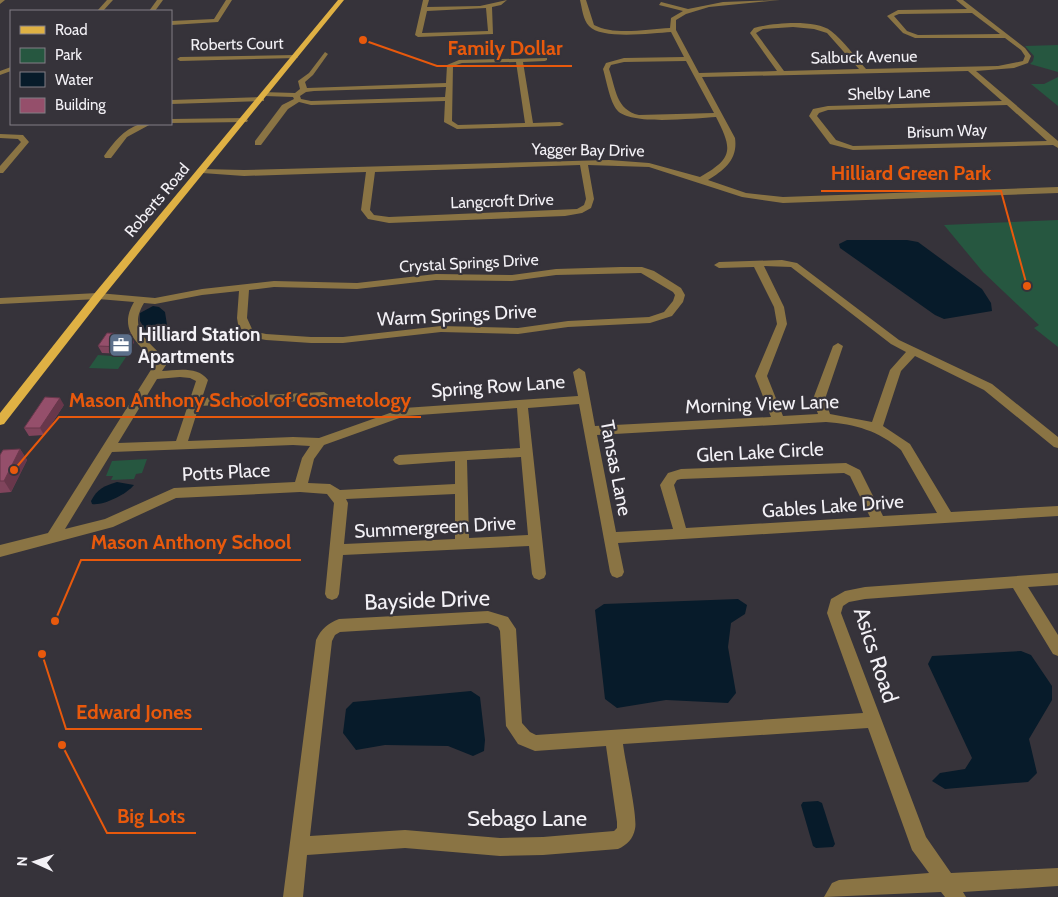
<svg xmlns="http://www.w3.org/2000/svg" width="1058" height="897" font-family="Cabin,sans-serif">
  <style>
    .green { fill: #265740 }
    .water { fill: #071b2a }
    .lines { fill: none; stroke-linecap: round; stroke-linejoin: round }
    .minor { fill: #8a7444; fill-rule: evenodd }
    .major { fill: #dfb144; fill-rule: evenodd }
    .wall { fill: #80445c }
    .shaded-wall { fill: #68374b }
    .building { fill: #954f6b; stroke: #68374b }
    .labels { text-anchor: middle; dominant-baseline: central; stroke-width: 4.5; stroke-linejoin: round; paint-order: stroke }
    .far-street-label { font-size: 16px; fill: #f3f1f6; stroke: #36333a }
    .street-label { font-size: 19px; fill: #f3f1f6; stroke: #36333a }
    .poi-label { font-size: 19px; font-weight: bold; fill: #f3f1f6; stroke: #36333a; text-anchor: start }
    .near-street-label { font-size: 22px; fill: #f3f1f6; stroke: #36333a }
    .leader { fill: none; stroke: #e8590c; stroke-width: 2 }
    .callout-dot { fill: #e8590c; stroke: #36333a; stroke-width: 2 }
    .callout-label { font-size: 20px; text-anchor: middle; font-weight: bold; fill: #e8590c; stroke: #36333a; stroke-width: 4.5; stroke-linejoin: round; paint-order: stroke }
  </style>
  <rect width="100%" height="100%" fill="#36333a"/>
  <g class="green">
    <path d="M1058 45V72L1030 64 1033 61 1034 56 1025 46Z"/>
    <path d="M1058 77V106L1031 84H1044Z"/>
    <path d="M1058 220V347L1034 328 1039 325 983 272 944 225Z"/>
    <path d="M98 355 126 357 118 369 89 368Z"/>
    <path d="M147 459 142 473 136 474 134 479 111 480 113 476H106L112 461Z"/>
  </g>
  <g class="water">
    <path d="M847 240H907L918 242 982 289 991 303 992 311 944 319 935 315 840 248 839 244Z"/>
    <path d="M153 306 159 307 165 312 167 325 159 330 146 331 140 321V313Z"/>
    <path d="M117 482 134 485C127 494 103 506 92 504L91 501C97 489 104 486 117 482Z"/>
    <path d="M738 599 747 605 745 614 731 623 728 647 736 693 728 703 666 700 617 708 605 699 595 610 604 604Z"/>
    <path d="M1021 651 1031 655 1052 686V700L1029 739 1037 773 1028 782 945 789 932 781 940 773 965 769 972 758 928 664 932 656Z"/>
    <path d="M471 691 480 697 485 740 484 751 473 756 448 746 385 745 356 750 343 733 346 709 353 702Z"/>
    <path d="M818 801 822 803 835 844 833 847 816 848 813 846 801 805 803 802Z"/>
  </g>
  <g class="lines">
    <g class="minor">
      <path d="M0 0H5L0 4Z"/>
      <path d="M107 0H113L103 11H97Z"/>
      <path d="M157 0H163L155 11H149Z"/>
      <path d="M226 0H232L218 22 171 25V21L214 19Z"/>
      <path d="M423 0H429L427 7 480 6 507 0 501 5 492 7 493 34 418 37 415 35ZM486 8 488 31 422 33 427 11Z"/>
      <path d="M580 0H586L594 25C615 36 647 29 670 28L671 18 683 11 659 5 661 2 688 9 723 2 780 0 709 7 686 14 676 20V30L699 73 777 71 750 33 754 28C773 23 815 19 831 31 844 41 855 57 866 69L998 66 1023 61 1025 56 1021 50 1005 38H915L903 33 887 16 898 10 967 9 956 0H963L1025 48 1031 56 1028 63 1014 68 976 71 1058 141V148L1053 145 853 150 830 144 809 116 813 109 828 106 1002 101 968 71 702 77 735 138C738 159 725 170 708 180L746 193 783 197 1058 187V193L783 203 742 197 649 167 588 165 594 199 591 208 582 213 565 216 389 223 368 219 361 210 366 172 244 176 202 173 198 171 202 169 244 170 609 160 649 163 700 177C733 158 733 150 716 117 695 118 630 126 617 110 610 102 606 79 603 69L606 63 624 58 684 57 671 32C653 33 601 40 589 26 583 20 582 8 580 0ZM972 13 1000 34 918 35 907 31 894 16 899 14ZM793 27 814 29 827 33 859 69 784 71 756 33 763 29ZM686 61 714 113 639 115C616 110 616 89 609 69L611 65 624 62ZM1007 105 1047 141 853 146 836 140 817 116 819 113 828 110ZM580 165 586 199 584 205 577 209 389 217 374 215 370 210 375 172Z"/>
      <path d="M325 52 328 54 313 75 305 82 307 88 446 83 447 65 459 60 547 58V60L545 61 523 62 533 123 560 122 564 124 560 126 457 129 444 122 445 101 311 105 299 102 288 109 261 145H255V141L282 105 294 99 293 97 265 96H262V92L295 93 300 89 298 81 309 73ZM516 62 525 123 458 125 452 121 453 66 462 63ZM446 87 445 97 311 101 301 99 300 96 306 92 314 91Z"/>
      <path d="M295 55 298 57 297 58 180 61 177 59 180 57Z"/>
      <path d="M11 67V71L0 75V71Z"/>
      <path d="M261 97H264V101L171 104V100Z"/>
      <path d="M244 118 248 120 247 122 171 123V119Z"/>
      <path d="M140 124H151L127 137 111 158H105L104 156C114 142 123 130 140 124Z"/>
      <path d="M0 134 23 135 29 142 3 173H0V166L21 142 18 139 0 138Z"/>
      <path d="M782 260 797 263 899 340 992 384 1058 437V448L1054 447 984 390 915 356 901 371 883 426 910 444 951 512 1058 506V516L618 543 624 572 622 576 617 578 612 576 610 572 579 404 528 408 546 574 544 578 539 580 534 578 532 574 529 546 343 555 339 594 337 598 332 600 327 598 325 594 334 503 327 494 300 492 176 498 113 527 0 557V545L48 533 154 365V361C137 342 118 329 134 302L98 299 0 304V298L98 293 155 298 202 289 274 281 357 283 436 274 512 275 556 269 621 267H642L654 271 681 288 685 295 683 302 672 316 650 323 568 327 518 334 441 332 343 343H311L266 340 250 337 244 333 238 324 237 318 239 291 202 295 155 304 144 303C127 331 150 340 165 360L166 365 162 371C177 370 198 366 208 380L202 398 324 392 330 396 324 400 199 406 188 441 293 437 319 438 404 408 578 396 573 372 579 368 585 372 595 426 771 417 755 376 777 324 774 307 754 267 719 268 714 265 719 262ZM764 266 791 267 891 344 906 352 890 370 872 422 830 414 825 399 843 346 838 343 833 346 813 399 818 414 783 416 767 376 787 324 784 307ZM641 273 673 292 675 295 673 301 664 312 649 317 568 321 518 328 441 326 343 337H311L266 334 257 332 252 329 247 318 249 290 274 287 357 289 436 280 512 281 556 275ZM180 377 190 378 196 381 176 441 118 443 157 379ZM517 408 520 448 399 455 395 457 393 460 395 463 399 465 455 461V484L340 490 330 484 308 483 314 459 324 445 405 416ZM826 422C855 424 879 431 901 450L937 513 883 516 860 470 846 463 681 469 668 473 660 485 673 529 616 532 597 435ZM293 445 310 446 302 458 295 482 174 488 105 519 65 529 112 452ZM521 457 528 535 469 538 467 460ZM844 473 850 476 870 517 686 528 674 485 677 480 681 479ZM455 494V539L344 544 348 503 346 499Z"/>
      <path d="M1058 573V585L1028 587 1058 635V656L1053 654 1013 588 865 599 849 602 843 606 841 613 926 837 951 873 1058 868V886L963 892 966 897H945L941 892 824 897 832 883 839 880 929 873 912 850 868 728 623 744C625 761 638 817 635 829 633 839 627 845 618 849L543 855 500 856 405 848 307 855 303 897H283L316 640C322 628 327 624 339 619L488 611 508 617 516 629 522 723 530 732 536 735 863 713 827 613 831 599 845 591 865 587ZM488 623 498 627 500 631 506 726 518 744 535 751 606 746 617 822V828L614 831 543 837 500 838 405 830 310 836 332 641 335 635 340 632Z"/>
    </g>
    <path class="major" d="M338 0H344L102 298 4 424 0 425V413L94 294Z"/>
  </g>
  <g class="wall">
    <path d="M134 342 128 354 102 353 98 346Z"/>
    <path d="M64 405 44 435 29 436 24 428Z"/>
    <path d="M20 449 27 460 11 492 0 493V455Z"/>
  </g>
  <g class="shaded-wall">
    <path d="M131 334 134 342 128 354 124 347Z"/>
    <path d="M60 398 64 405 44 435 40 428Z"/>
    <path d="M20 449 27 460 11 492 4 481Z"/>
  </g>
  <g class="building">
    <path d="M107 333 131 334 124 347 98 346Z"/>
    <path d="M45 397 60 398 40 428H24Z"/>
    <path d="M20 449 4 481H0V455L3 450Z"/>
  </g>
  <defs>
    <symbol id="office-square" viewBox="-11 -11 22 22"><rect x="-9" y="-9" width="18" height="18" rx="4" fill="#5c6f8a" stroke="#36333a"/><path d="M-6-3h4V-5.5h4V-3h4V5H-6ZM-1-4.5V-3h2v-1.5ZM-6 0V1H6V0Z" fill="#fff"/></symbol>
  </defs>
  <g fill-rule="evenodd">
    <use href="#office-square" x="107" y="331" width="28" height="28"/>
  </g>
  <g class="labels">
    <g class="far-street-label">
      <text transform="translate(237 44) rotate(-1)">Roberts Court</text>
      <text transform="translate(864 57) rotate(-1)">Salbuck Avenue</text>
      <text transform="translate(889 93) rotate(-2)">Shelby Lane</text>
      <text transform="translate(947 131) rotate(-2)">Brisum Way</text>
      <text transform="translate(588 150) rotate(1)">Yagger Bay Drive</text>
      <text transform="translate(157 200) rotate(-50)">Roberts Road</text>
      <text transform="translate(502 201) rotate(-2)">Langcroft Drive</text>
      <text transform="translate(469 263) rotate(-3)">Crystal Springs Drive</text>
    </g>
    <g class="street-label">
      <text transform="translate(457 315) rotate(-3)">Warm Springs Drive</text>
      <text transform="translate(498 386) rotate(-4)">Spring Row Lane</text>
      <text transform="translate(762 404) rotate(-2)">Morning View Lane</text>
      <text transform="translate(760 452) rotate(-3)">Glen Lake Circle</text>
      <text transform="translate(616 468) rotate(79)">Tansas Lane</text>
      <text transform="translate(226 472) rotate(-3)">Potts Place</text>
      <text transform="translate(833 506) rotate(-4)">Gables Lake Drive</text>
      <text transform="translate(435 527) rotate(-3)">Summergreen Drive</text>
    </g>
    <g class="poi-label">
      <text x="138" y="334">Hilliard Station<tspan x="138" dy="22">Apartments</tspan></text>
    </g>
    <g class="near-street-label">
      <text transform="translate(427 600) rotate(-2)">Bayside Drive</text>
      <text transform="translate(876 655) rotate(72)">Asics Road</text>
      <text x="527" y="818">Sebago Lane</text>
    </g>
  </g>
  <path class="leader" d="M363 40L437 66H572M1027 286L1001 191H821M14 470L59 417H421M55 621L81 560H301M42 654L66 729H202M62 745L107 833H196"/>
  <g class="callout-dot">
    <circle cx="363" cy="40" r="5"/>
    <circle cx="1027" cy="286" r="5"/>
    <circle cx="14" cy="470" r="5"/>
    <circle cx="55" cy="621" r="5"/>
    <circle cx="42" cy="654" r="5"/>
    <circle cx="62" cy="745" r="5"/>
  </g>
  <g class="callout-label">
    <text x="505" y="55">Family Dollar</text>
    <text x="911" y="180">Hilliard Green Park</text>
    <text x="240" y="407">Mason Anthony School of Cosmetology</text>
    <text x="191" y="549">Mason Anthony School</text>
    <text x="134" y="719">Edward Jones</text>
    <text x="151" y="823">Big Lots</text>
  </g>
  <rect x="10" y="10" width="162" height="115" fill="#36333a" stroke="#827f85"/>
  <rect x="20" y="26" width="25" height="8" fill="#dfb144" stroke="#827f85"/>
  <text x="55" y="35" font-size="15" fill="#f3f1f6">Road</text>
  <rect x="20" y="48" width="25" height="15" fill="#265740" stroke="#827f85"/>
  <text x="55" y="60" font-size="15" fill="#f3f1f6">Park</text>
  <rect x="20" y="72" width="25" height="15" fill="#071b2a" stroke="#827f85"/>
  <text x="55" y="85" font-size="15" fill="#f3f1f6">Water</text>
  <rect x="20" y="98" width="25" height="15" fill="#954f6b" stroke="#827f85"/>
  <text x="55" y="110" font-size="15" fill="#f3f1f6">Building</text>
  <g transform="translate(35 862) rotate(273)" stroke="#36333a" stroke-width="4" paint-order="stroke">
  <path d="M0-4L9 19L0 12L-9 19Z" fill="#f3f1f6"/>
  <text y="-8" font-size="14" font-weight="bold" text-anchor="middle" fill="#f3f1f6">N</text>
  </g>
</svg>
